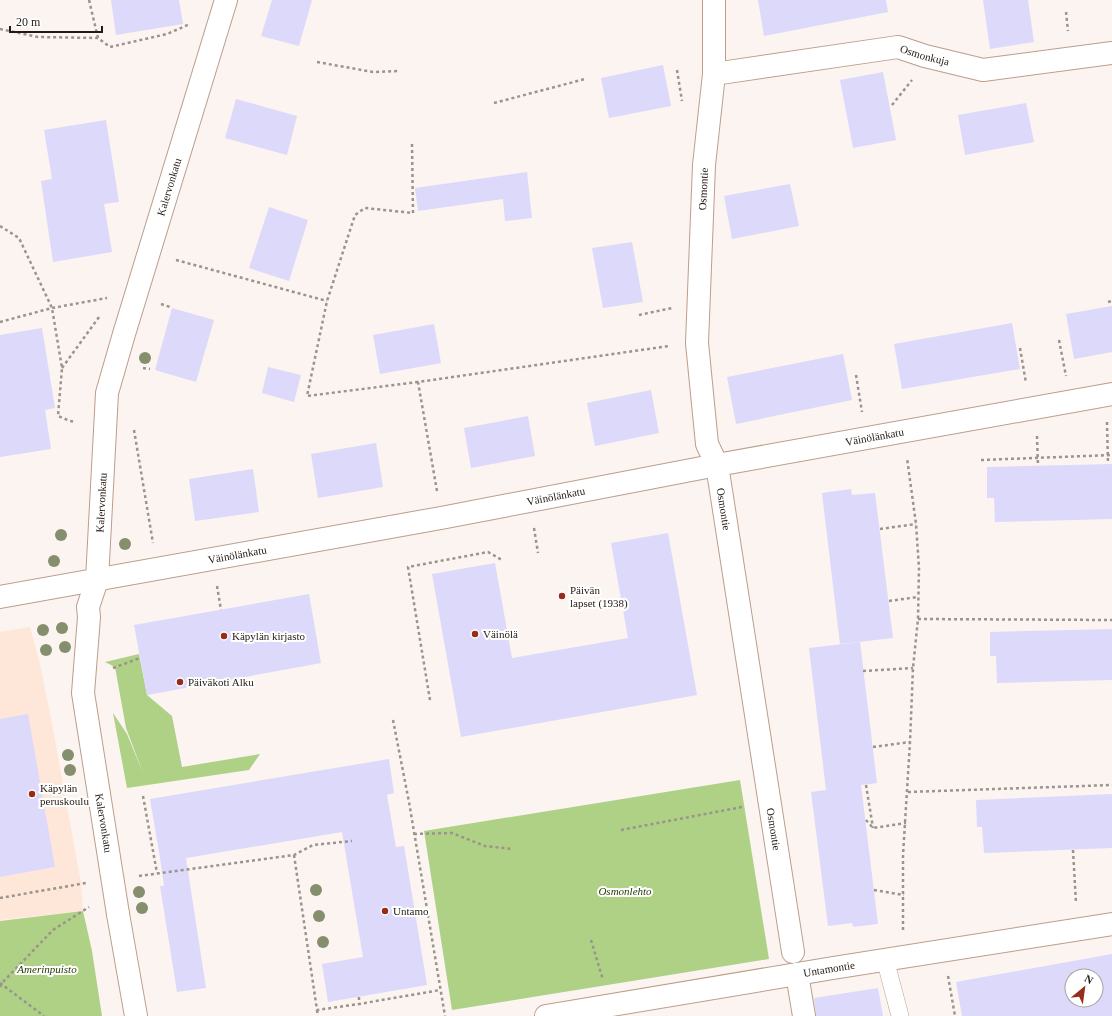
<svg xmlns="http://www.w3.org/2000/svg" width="1112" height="1016" font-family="Georgia,serif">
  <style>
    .built { fill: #fee7d8 }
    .green { fill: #aed186 }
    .building { fill: #ddd9fa; fill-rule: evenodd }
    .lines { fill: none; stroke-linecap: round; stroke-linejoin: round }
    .service-casing { stroke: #bc9e8b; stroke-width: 18 }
    .pedestrian-casing { stroke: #bc9e8b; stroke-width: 24 }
    .minor-casing { stroke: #bc9e8b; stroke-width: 24 }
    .path { stroke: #9b938d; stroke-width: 2.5; stroke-dasharray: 3 3; stroke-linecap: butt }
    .service { stroke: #fff; stroke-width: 17 }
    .pedestrian { stroke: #fff; stroke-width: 22 }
    .minor { stroke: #fff; stroke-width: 22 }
    .tree { fill: #868f6d }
    .poi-dot { fill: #962d1b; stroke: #fff; stroke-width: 1.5 }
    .labels { text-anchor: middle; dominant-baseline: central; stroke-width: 4; stroke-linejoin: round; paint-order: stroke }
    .street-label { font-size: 11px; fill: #241911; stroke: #fff }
    .poi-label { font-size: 11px; fill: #241911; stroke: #fff; text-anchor: start }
    .park-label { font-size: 11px; font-style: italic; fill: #263c02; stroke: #fff }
  </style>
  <rect width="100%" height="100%" fill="#fbf4f0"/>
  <path class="built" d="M30 627 39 660 51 718 81 883 83 911 0 920V632Z"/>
  <g class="green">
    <path d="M139 654 147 695 172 716 182 767 260 754 249 770 127 788 113 713 127 734 143 773 126 728 115 667 105 662Z"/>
    <path d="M740 780 769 959 452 1010 424 831Z"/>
    <path d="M83 911 92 951 102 1016H0V921Z"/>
  </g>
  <g class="building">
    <path d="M111 0H179L183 24 116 35Z"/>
    <path d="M272 0H312L299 46 261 36Z"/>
    <path d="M758 0H886L888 12 764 36Z"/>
    <path d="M983 0H1028L1034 42 990 49Z"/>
    <path d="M663 65 671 106 609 118 601 78Z"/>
    <path d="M883 72 896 140 853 148 840 80Z"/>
    <path d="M236 99 297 116 287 155 225 138Z"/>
    <path d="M1026 103 1034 142 965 155 958 115Z"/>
    <path d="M106 120 119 202 104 204 112 252 53 262 41 181 52 179 44 130Z"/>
    <path d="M527 172 532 218 505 221 503 199 418 211 415 188Z"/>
    <path d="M790 184 799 226 732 239 724 196Z"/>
    <path d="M269 207 308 220 289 281 249 268Z"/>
    <path d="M632 242 643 302 603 308 592 248Z"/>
    <path d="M1112 306V352L1074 359 1066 314Z"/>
    <path d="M172 308 214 320 196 382 155 370Z"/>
    <path d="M1012 323 1020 369 902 389 894 344Z"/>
    <path d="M434 324 441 363 380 374 373 335Z"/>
    <path d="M42 328 55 408 45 410 51 449 0 457V335Z"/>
    <path d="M843 354 852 400 736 424 727 377Z"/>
    <path d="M268 367 301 375 294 402 262 393Z"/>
    <path d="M651 390 659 433 595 446 587 403Z"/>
    <path d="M528 416 535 456 471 468 464 428Z"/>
    <path d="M376 443 383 487 318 498 311 454Z"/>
    <path d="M1112 464V519L995 522 994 498H987V467Z"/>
    <path d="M253 469 259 512 195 521 189 479Z"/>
    <path d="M851 489 852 495 875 493 893 638 840 644 822 493Z"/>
    <path d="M668 533 697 695 461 737 432 574 495 563 512 658 628 638 611 543Z"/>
    <path d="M309 594 321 663 147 695 134 625Z"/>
    <path d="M1112 629V680L997 683 996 656H990V632Z"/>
    <path d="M860 642 877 783 861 785 878 924 853 927 852 923 828 926 811 792 826 790 809 648Z"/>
    <path d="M28 714 55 867 0 877V719Z"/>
    <path d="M389 759 394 793 387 795 396 847 404 846 427 985 328 1002 322 964 363 957 342 832 186 858 206 988 177 992 160 886H164L160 858 150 799Z"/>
    <path d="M1112 794V848L984 853 982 827H977L976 800Z"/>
    <path d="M1112 954V1016H962L956 982ZM1072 976H1096V1000H1072Z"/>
    <path d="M878 988 883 1016H816L814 998Z"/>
  </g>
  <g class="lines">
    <defs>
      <path id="service" d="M885 959 900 1016"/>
      <path id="pedestrian" d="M118 914 136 1016"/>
      <g id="minor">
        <path id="s1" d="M714 0V74L704 165 697 343 707 444 717 465 793 952"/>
        <path id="s2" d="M714 74 898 47 925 56 983 70 1112 53"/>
        <path id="s3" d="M0 597 441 518 717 465 1112 394"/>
        <path id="s4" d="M118 914 83 693 89 617 88 607 97 580 107 393 124 334 226 0"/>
        <path d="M797 974 804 1016"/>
        <path id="s5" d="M546 1016 833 968 1112 924"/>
      </g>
    </defs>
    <use href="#service" class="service-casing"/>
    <use href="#pedestrian" class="pedestrian-casing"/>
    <use href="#minor" class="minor-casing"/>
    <g class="path">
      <path d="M89 0 98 38"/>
      <path d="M1066 12 1068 31"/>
      <path d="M0 29 38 37 98 38 110 47 167 34 190 24"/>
      <path d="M317 62 373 72 400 71"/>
      <path d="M677 70 682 101"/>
      <path d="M494 103 585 79"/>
      <path d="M892 105 912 80"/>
      <path d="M412 144 413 213 365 208 355 215 327 301 307 396 418 382"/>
      <path d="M0 226 19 238 52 308 62 368 58 416 70 421 76 422"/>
      <path d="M176 260 327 301"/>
      <path d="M1108 302 1112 301"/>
      <path d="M161 304 170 307"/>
      <path d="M639 315 672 308"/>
      <path d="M0 322 52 308 107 298"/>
      <path d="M1059 340 1066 376"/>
      <path d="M1020 348 1026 383"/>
      <path d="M62 368 99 317"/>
      <path d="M143 368 150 369"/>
      <path d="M856 375 862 412"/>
      <path d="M1107 422 1108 464"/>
      <path d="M134 430 153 543"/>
      <path d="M1037 436 1038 466"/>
      <path d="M981 460 1112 455"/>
      <path d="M437 491 418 382 669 346"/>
      <path d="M534 528 538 553"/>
      <path d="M880 529 916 524"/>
      <path d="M217 586 221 610"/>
      <path d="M889 601 918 597"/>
      <path d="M918 619 1112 620"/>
      <path d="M113 668 140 658"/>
      <path d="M863 671 913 668"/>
      <path d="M430 700 408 567 488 552 502 560"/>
      <path d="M393 720 409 802 445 1016"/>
      <path d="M873 747 910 742"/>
      <path d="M866 785 873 828"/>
      <path d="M908 792 1112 785"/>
      <path d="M143 796 157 873"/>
      <path d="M866 820 873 828 906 823"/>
      <path d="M621 830 742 807"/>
      <path d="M414 834 452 833 485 846 513 849"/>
      <path d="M1073 850 1076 903"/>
      <path d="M294 855 317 1010 359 1004"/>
      <path d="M139 876 294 855 313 845 352 841"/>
      <path d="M874 890 904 895"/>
      <path d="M0 898 86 883"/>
      <path d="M903 930V855L910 742 913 668 918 619 919 568 916 524 907 458"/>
      <path d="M591 940 603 980"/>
      <path d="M948 976 955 1016"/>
      <path d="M0 983 44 1016"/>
      <path d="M0 987 2 983 53 930 89 907"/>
      <path d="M359 997V1004L440 990"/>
      <path d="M317 1010 318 1016"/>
    </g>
    <use href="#service" class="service"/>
    <use href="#pedestrian" class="pedestrian"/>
    <use href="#minor" class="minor"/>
  </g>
  <g class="tree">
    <circle cx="145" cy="358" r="6"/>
    <circle cx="61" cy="535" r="6"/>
    <circle cx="125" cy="544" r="6"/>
    <circle cx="54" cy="561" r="6"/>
    <circle cx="62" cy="628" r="6"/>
    <circle cx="43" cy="630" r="6"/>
    <circle cx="65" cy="647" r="6"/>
    <circle cx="46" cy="650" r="6"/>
    <circle cx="68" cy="755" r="6"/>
    <circle cx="70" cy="770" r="6"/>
    <circle cx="316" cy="890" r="6"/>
    <circle cx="139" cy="892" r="6"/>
    <circle cx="142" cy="908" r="6"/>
    <circle cx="319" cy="916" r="6"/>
    <circle cx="323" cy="942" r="6"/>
  </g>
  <g class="poi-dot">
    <circle cx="562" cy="596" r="4"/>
    <circle cx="475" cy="634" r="4"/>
    <circle cx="224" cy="636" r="4"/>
    <circle cx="180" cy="682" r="4"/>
    <circle cx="32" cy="794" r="4"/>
    <circle cx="385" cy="911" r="4"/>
  </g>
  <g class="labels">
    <g class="street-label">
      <text stroke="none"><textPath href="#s2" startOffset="214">Osmonkuja</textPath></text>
      <text stroke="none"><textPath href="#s4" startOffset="741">Kalervonkatu</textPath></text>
      <text transform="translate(703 189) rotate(-87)">Osmontie</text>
      <text stroke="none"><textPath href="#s3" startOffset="889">Väinölänkatu</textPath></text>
      <text stroke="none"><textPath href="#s3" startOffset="565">Väinölänkatu</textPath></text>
      <text stroke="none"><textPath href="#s4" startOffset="416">Kalervonkatu</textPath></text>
      <text stroke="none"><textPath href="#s1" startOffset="513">Osmontie</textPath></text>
      <text stroke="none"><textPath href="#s3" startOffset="241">Väinölänkatu</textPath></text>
      <text transform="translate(104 823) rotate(81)">Kalervonkatu</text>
      <text stroke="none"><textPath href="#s1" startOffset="837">Osmontie</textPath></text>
      <text stroke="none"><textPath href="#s5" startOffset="287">Untamontie</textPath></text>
    </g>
    <g class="poi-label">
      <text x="570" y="590">Päivän<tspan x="570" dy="13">lapset (1938)</tspan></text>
      <text x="483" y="634">Väinölä</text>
      <text x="232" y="636">Käpylän kirjasto</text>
      <text x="188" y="682">Päiväkoti Alku</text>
      <text x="40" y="788">Käpylän<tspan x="40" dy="13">peruskoulu</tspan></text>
      <text x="393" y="911">Untamo</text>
    </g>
    <g class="park-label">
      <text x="625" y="891">Osmonlehto</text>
      <text x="47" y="969">Amerinpuisto</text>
    </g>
  </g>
  <g transform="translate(1084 988) rotate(29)"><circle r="19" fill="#ffffff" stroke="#a7a3a0"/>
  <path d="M0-3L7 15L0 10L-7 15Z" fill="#962d1b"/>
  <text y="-6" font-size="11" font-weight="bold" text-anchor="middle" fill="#241911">N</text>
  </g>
  <path d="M10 26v6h92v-6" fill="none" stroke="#241911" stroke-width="2"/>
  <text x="16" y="26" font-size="12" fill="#241911" stroke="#ffffff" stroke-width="3" paint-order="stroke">20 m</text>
</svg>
